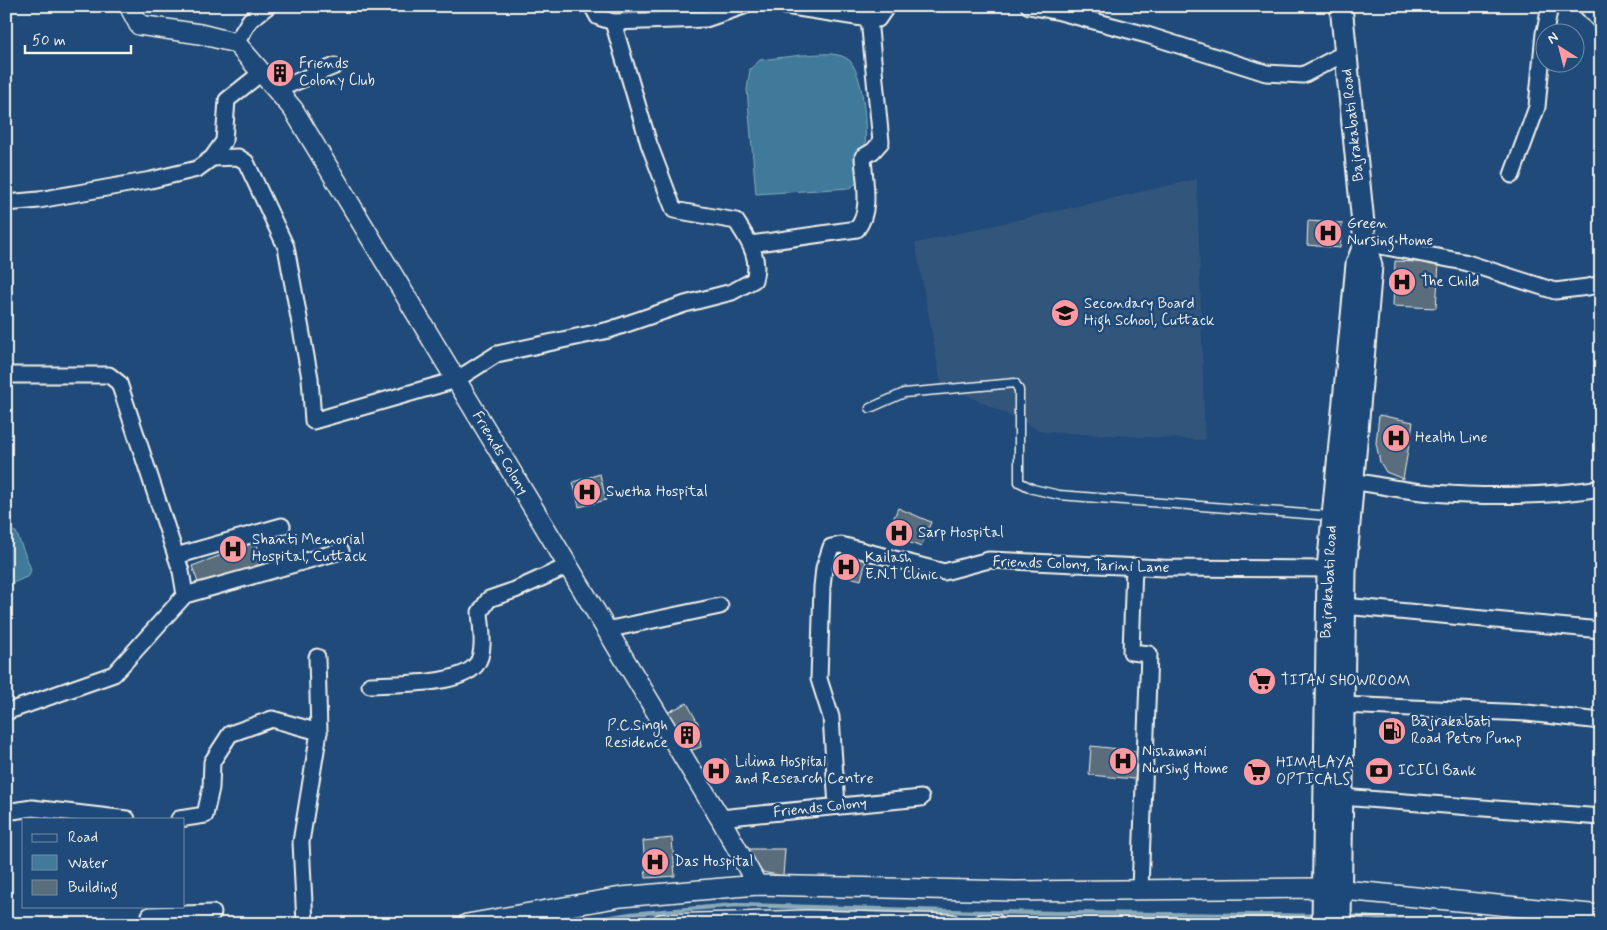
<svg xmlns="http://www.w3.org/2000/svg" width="1607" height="930" font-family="Mynerve,sans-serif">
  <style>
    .built { fill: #31547b }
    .water { fill: #417a9a; stroke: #89aab9 }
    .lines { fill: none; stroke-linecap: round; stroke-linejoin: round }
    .stream { stroke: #89aab9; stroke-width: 4.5 }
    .building { fill: #5a6d7c; stroke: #f4f1e8 }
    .service-casing { stroke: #f4f1e8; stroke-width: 11 }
    .minor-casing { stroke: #f4f1e8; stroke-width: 19 }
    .tertiary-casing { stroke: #f4f1e8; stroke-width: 22 }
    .secondary-casing { stroke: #f4f1e8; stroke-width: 25 }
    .service { stroke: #1f4a7a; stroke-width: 8 }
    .minor { stroke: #1f4a7a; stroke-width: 15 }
    .tertiary { stroke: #1f4a7a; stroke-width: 19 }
    .secondary { stroke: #1f4a7a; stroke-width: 21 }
    .labels { text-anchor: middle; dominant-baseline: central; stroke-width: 5; stroke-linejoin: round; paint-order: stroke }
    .poi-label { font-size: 15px; fill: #f4f1e8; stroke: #1f4a7a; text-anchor: start }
    .street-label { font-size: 15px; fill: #f4f1e8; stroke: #1f4a7a }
  </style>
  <rect width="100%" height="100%" fill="#1f4a7a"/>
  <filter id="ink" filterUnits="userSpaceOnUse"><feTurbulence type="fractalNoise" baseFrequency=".02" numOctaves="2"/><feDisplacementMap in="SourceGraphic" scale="10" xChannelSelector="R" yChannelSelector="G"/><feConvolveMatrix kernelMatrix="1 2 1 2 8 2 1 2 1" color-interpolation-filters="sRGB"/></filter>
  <g filter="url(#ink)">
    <path class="built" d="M1197 179 1205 440 1043 432 941 383 915 243Z"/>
    <g class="water">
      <path d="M802 55C816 55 839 50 850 61 867 80 869 154 861 177 859 182 854 185 850 188L756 194 747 90 750 69 760 60Z"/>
      <path d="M6 529 16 532 31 569 29 576 6 586Z"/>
    </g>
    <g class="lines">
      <g class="stream">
        <path d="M1346 916 1444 924"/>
        <path d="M571 924 631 914 736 905 977 912 1318 916"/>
      </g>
    </g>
    <g class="building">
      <path d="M282 63 291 76 278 84 269 70Z"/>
      <path d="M1308 221 1342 223 1340 248 1307 245Z"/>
      <path d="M1395 261 1439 263 1436 308 1393 306Z"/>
      <path d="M1379 415 1413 422 1403 479 1386 472 1380 462 1376 443Z"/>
      <path d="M600 474 606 500 579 507 573 482Z"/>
      <path d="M898 508 931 522 921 547 887 534Z"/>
      <path d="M256 542 264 564 200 588 192 566Z"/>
      <path d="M837 549 854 554V557L866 561 861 580 831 572Z"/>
      <path d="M687 703 698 723 701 747 684 753 662 715Z"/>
      <path d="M1091 746 1138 751 1135 779 1089 775Z"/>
      <path d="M725 759 730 772 708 781 703 769Z"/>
      <path d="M672 838 675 876 646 878 643 841Z"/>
      <path d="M747 849H785L783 876 762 872Z"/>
    </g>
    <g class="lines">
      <defs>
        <path id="service" d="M870 408 904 393 1015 383 1019 390V482L1033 489 1059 495 1331 516"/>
        <g id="minor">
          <path d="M592 6 598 17 613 22 706 19 744 6"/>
          <path d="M785 6 869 19H878L887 6"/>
          <path d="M1029 6 1060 12 1147 35 1266 73 1303 75 1345 53"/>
          <path d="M1586 6 1601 22"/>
          <path d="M1545 32 1550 6"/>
          <path d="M236 43 250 20 268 6"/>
          <path d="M276 90 335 66"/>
          <path d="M212 158 238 157 246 162 286 247 310 378 313 421 456 380 497 354 609 330 685 304 732 292 754 280C761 257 748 240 736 221L674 210 649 144 613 22"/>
          <path d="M1512 175 1537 107 1544 33"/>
          <path d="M6 203 39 200 151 180 197 169 212 158 224 141 227 100 261 73"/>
          <path d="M1365 243 1464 262 1555 291 1588 287 1601 284"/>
          <path d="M751 244 857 229C872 210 864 180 863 157L873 151 881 142 869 19"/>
          <path d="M6 375H109L119 383 181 571 185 595"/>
          <path d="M1352 481C1378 485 1405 491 1432 493 1487 497 1546 497 1601 488"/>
          <path d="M176 556 282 526"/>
          <path d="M1134 566 1131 652 1149 654 1140 889"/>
          <path d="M1344 606 1601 630"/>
          <path d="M606 630 720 606"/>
          <path d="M370 685C397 683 458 686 476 665 486 653 481 627 480 612L489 599 515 590 568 566"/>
          <path d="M1342 705 1527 713 1601 721"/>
          <path d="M6 712 114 674 185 595 341 551"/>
          <path d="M1341 797 1601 817"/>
          <path d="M837 806 831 717 819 679 822 587 824 568 831 547 841 545 944 572 989 560 1163 568 1328 569"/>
          <path d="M6 812 32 808 127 819"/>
          <path d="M720 818 921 798"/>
          <path d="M179 819 205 815 211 788 212 762 230 734 272 719 319 732 317 657"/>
          <path d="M150 915 213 913"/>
          <path d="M305 924 301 842 319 732"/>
        </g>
        <g id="tertiary">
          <path d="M129 6 139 25 200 34 236 43 293 109 720 818 757 885"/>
          <path d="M467 924 621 897 757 885 1013 891 1323 888 1601 915"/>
          <path d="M661 924 808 920 951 924"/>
          <path d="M983 924H995"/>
        </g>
        <g id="secondary">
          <path d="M1323 924 1328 569 1357 264 1365 243"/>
          <path d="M1340 924 1345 571 1371 266 1365 243 1341 6"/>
        </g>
      </defs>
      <use href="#service" class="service-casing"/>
      <use href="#minor" class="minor-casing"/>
      <use href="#tertiary" class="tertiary-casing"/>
      <use href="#secondary" class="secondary-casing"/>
      <use href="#service" class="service"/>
      <use href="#minor" class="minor"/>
      <use href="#tertiary" class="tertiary"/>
      <use href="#secondary" class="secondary"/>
    </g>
  </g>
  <defs>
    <symbol id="building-disc" viewBox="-11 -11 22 22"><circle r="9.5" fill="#ff9aa2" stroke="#1f4a7a"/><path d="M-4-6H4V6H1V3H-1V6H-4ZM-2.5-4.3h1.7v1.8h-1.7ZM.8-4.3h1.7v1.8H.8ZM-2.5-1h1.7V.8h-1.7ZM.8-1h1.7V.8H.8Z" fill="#111"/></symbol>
    <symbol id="hospital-disc" viewBox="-11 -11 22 22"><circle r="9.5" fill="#ff9aa2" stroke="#1f4a7a"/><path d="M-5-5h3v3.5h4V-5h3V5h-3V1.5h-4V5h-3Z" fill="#111"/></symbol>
    <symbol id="school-disc" viewBox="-11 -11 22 22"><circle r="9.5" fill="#ff9aa2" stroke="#1f4a7a"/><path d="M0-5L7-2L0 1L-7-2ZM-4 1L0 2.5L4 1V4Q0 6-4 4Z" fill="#111"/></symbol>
    <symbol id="supermarket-disc" viewBox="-11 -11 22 22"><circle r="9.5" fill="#ff9aa2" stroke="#1f4a7a"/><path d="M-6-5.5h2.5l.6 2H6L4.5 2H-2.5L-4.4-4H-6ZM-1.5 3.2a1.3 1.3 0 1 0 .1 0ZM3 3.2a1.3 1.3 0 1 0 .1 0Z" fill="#111"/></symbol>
    <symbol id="fuel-disc" viewBox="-11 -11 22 22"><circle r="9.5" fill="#ff9aa2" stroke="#1f4a7a"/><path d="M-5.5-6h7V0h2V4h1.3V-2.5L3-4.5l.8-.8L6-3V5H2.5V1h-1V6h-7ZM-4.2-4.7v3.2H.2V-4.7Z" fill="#111"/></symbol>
    <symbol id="bank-disc" viewBox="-11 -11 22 22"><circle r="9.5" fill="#ff9aa2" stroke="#1f4a7a"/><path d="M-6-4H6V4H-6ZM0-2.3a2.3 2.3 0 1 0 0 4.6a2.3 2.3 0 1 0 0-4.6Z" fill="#111"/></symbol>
  </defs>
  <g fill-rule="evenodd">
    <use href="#building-disc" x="264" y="57" width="32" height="32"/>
    <use href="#hospital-disc" x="1312" y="217" width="32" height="32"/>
    <use href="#hospital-disc" x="1386" y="266" width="32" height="32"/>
    <use href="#school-disc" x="1049" y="297" width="32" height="32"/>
    <use href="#hospital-disc" x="1380" y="422" width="32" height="32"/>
    <use href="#hospital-disc" x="571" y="476" width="32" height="32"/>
    <use href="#hospital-disc" x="883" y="517" width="32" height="32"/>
    <use href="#hospital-disc" x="217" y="533" width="32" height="32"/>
    <use href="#hospital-disc" x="830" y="551" width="32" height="32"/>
    <use href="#supermarket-disc" x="1246" y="665" width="32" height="32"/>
    <use href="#fuel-disc" x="1376" y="715" width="32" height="32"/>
    <use href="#building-disc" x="671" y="719" width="32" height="32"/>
    <use href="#hospital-disc" x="1107" y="745" width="32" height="32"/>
    <use href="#hospital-disc" x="700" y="755" width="32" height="32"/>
    <use href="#bank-disc" x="1363" y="755" width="32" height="32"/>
    <use href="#supermarket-disc" x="1241" y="756" width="32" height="32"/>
    <use href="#hospital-disc" x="639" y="846" width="32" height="32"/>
  </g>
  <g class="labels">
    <g class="poi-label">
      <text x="299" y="64">Friends<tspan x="299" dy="17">Colony Club</tspan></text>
      <text x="1347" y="224">Green<tspan x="1347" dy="17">Nursing Home</tspan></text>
      <text x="1421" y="282">The Child</text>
      <text x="1084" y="304">Secondary Board<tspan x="1084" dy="17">High School, Cuttack</tspan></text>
      <text x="1415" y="438">Health Line</text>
      <text x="606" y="492">Swetha Hospital</text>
      <text x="918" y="533">Sarp Hospital</text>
      <text x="252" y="540">Shanti Memorial<tspan x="252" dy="17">Hospital, Cuttack</tspan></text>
      <text x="865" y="558">Kailash<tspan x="865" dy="17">E.N.T Clinic</tspan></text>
      <text x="1281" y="681">TITAN SHOWROOM</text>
      <text x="1411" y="722">Bajrakabati<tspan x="1411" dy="17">Road Petro Pump</tspan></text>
      <text x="668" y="726" text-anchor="end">P.C.Singh<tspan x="668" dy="17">Residence</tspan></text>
      <text x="1142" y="752">Nishamani<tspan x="1142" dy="17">Nursing Home</tspan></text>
      <text x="735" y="762">Lilima Hospital<tspan x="735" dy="17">and Research Centre</tspan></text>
      <text x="1276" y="763">HIMALAYA<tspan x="1276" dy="17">OPTICALS</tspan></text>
      <text x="1398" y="771">ICICI Bank</text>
      <text x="674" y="862">Das Hospital</text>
    </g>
    <g class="street-label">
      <text transform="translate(1353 125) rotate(-96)">Bajrakabati Road</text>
      <text transform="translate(500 453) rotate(59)">Friends Colony</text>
      <text transform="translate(1081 565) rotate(2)">Friends Colony, Tarini Lane</text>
      <text transform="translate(1329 582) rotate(-87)">Bajrakabati Road</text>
      <text transform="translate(820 808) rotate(-6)">Friends Colony</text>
    </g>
  </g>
  <rect width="1607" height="930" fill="none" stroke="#1f4a7a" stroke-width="25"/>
  <rect x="12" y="12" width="1582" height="905" fill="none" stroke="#f4f1e8" stroke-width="2" filter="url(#ink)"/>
  <rect x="22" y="818" width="162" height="90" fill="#1f4a7a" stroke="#748da6"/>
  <rect x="32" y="834" width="25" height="8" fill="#1f4a7a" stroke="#748da6"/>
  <text x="68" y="842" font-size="15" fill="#f4f1e8">Road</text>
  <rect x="32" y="855" width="25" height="15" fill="#417a9a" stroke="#748da6"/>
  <text x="68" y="868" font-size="15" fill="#f4f1e8">Water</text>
  <rect x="32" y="880" width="25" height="15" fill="#5a6d7c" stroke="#748da6"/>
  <text x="68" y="892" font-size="15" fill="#f4f1e8">Building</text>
  <g transform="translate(1560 48) rotate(324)"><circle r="24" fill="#1f4a7a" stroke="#748da6"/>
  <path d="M0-4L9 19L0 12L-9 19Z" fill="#ff9aa2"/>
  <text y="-8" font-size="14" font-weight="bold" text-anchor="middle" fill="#f4f1e8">N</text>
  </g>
  <path d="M25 45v8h106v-8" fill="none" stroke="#f4f1e8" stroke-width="2.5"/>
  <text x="32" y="45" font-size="15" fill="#f4f1e8" stroke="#1f4a7a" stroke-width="4" paint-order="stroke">50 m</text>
</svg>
